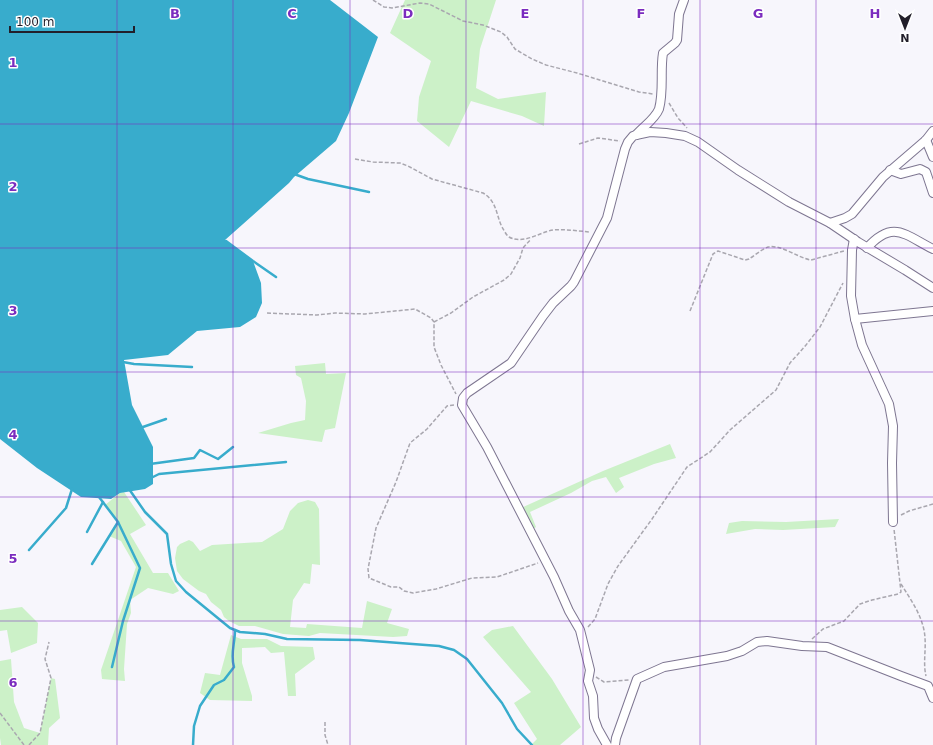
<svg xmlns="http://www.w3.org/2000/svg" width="933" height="745" font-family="'DejaVu Sans',sans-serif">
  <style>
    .green { fill: #ccf1c8 }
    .water { fill: #38accc }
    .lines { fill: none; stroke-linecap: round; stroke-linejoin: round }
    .stream { stroke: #38accc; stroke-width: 2.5 }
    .street-casing { stroke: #7e7691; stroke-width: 10 }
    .path { stroke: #a9a7af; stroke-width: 1.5; stroke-dasharray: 4 2; stroke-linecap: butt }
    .street { stroke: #fff; stroke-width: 8 }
    .grid { fill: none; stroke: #7b2cbf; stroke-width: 1; stroke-opacity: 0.55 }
    .grid-label { font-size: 13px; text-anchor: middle; font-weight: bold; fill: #7b2cbf; stroke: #fff; stroke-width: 3; stroke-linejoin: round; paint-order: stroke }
  </style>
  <rect width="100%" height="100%" fill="#f7f6fc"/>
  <g class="green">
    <path d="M405 0H496L480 49 476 88 498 99 546 92 544 126 522 116 471 101 449 147 417 121 419 97 431 61 390 33Z"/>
    <path d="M325 363 326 374 346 373 335 428 325 430 322 442 258 433 291 423 305 420 306 401 301 378 296 375 295 366Z"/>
    <path d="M670 444 676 458 654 464 619 478 624 487 616 493 606 477 592 481 571 493 530 512 536 527 532 530 521 508 603 471Z"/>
    <path d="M124 492 146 525 130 534 153 573H168L179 591 173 594 148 588 130 600 131 613 127 624 124 669 125 681 102 679 101 670 136 567 121 541 109 536 118 522 105 505 120 493Z"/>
    <path d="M308 500 315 502 319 509 320 565 312 564 310 584 304 583 293 600 290 627 306 628 307 624 362 628 367 601 392 609 387 623 409 629 407 636 393 637 320 633 309 636 283 634 255 626H239L229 621 224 617 221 610 211 602 206 594 199 591 183 579 177 571 175 558 177 547 180 544 189 540 193 542 200 551 212 545 262 542 283 529 290 511 298 503Z"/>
    <path d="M839 519 835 527 783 530 755 529 726 534 729 523 742 521 786 522Z"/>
    <path d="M22 607 38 623 37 643 11 653 7 630 0 631V610Z"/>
    <path d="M513 626 552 679 581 727 560 745H531L537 739 514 703 531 692 483 637 492 630Z"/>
    <path d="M231 635 241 639H267L281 646 313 647 315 659 295 674 296 696H288L284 652 271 653 265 647 242 648V663L252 696V701L210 700 200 693 205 673 220 675Z"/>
    <path d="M11 659 14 702 24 728 40 733 51 678 55 679 60 718 49 728 48 745H1L0 738V661Z"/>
  </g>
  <path class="water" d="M0 0H330L378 37 349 113 336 141 294 177 289 183 225 240 253 261 261 283 262 303 256 317 240 327 197 331 168 355 124 360 132 405 153 447V484L145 489 120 493 111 499 81 497 37 468 0 439Z"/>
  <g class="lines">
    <g class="stream">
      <path d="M294 174 308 179 369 192"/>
      <path d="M226 241 253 261 276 277"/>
      <path d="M123 362 134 364 192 367"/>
      <path d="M140 428 166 419"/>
      <path d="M150 464 194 458 200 450 218 459 233 447"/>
      <path d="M151 478 159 474 286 462"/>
      <path d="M129 489 145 512 167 534 171 564 176 581 186 592 230 628 240 632 265 634 287 639 360 640 439 646 454 650 467 659 502 703 517 729 532 745"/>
      <path d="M99 497 118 522 140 568 123 621 112 667"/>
      <path d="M87 532 103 502"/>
      <path d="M29 550 66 508 72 489"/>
      <path d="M92 564 118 522"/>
      <path d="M193 745 194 726 200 706 214 685 224 680 234 667C230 654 235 644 235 630"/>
    </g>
    <defs>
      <g id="street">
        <path d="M636 135C643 127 655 119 659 109 664 91 660 71 663 53L675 43 677 40 679 14 684 0"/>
        <path d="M926 140 933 157"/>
        <path d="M890 170 901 174 920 169 926 172 933 193"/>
        <path d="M830 223 845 218 852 214 883 177 926 140 933 131"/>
        <path d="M854 239 852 250 851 296 855 319 862 345 889 404 893 426 892 463 893 522"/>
        <path d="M867 248C893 219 905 235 933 249"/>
        <path d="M855 319 933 311"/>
        <path d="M607 745 598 729 594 718 593 696 588 681 590 670 580 630 569 611 554 577 487 447 462 405 463 398 467 393 511 363 543 316 553 303 571 286 574 282 607 218 625 149 628 142 633 136 636 135 650 132 666 133 685 136 698 142 738 170 789 202 830 223 858 242 905 270 933 288"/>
        <path d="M615 745 616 738 637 679 664 667 727 656 742 651 757 642 767 641 802 646 827 647 901 676 928 686 933 698"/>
      </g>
    </defs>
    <use href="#street" class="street-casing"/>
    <g class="path">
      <path d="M373 0 384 7 392 8 420 3 429 4 463 21 483 25 501 32 507 37 515 49 532 59 546 65 577 73 639 92 653 94"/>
      <path d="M669 103 678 118 687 128"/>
      <path d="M579 144 598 138 620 141"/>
      <path d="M355 159 373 162 400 163 408 166 432 179 483 193C497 201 496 215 502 227 504 230 506 235 509 237 523 245 540 232 553 230 566 229 578 231 590 232"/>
      <path d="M690 311 713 254 718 251 745 260 749 259C754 256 762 249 768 247 781 244 798 258 811 260L844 251"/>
      <path d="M267 313 317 315 335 313 365 314 415 309 431 318 434 322V347L441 365 456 394"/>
      <path d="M434 322 451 313 473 297 504 280 511 274 520 258 523 248 531 239"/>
      <path d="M454 405 447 406 427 429 410 443 396 482 376 528 368 569 369 578 391 587H399L404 591 413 593 436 589 472 578 497 577 538 563"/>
      <path d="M901 515 909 511 933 504"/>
      <path d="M901 584C911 600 924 618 925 638 926 650 923 664 926 676"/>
      <path d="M588 627 595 619 608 584 618 566 652 519 687 467 710 452 730 430 776 390 790 363 806 345 820 327 843 283"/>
      <path d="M812 639 823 629 844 621 860 604 872 600 898 594 901 592 894 529"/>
      <path d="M596 677 604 682 629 680"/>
      <path d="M0 713 24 745"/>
      <path d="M325 722V735L328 745"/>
      <path d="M29 745 40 733 51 678 45 659 49 642"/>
    </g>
    <use href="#street" class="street"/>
  </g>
  <path class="grid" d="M117 0V745M233 0V745M350 0V745M466 0V745M583 0V745M700 0V745M816 0V745M0 124H933M0 248H933M0 372H933M0 497H933M0 621H933"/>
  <g class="grid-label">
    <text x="175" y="18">B</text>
    <text x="292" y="18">C</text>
    <text x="408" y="18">D</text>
    <text x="525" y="18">E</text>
    <text x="641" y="18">F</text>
    <text x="758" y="18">G</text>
    <text x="875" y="18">H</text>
    <text x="13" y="67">1</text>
    <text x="13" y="191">2</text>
    <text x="13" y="315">3</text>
    <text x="13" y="439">4</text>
    <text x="13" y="563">5</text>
    <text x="13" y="687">6</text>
  </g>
  <g transform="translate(905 28) rotate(180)" stroke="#ffffff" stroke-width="3" paint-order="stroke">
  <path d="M0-3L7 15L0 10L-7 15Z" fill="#221f2a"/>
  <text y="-6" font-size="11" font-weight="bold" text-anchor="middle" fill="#221f2a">N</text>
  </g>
  <path d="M10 26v6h124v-6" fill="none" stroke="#221f2a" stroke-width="2"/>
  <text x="16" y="26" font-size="12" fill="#221f2a" stroke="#ffffff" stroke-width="3" paint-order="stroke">100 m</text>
</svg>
